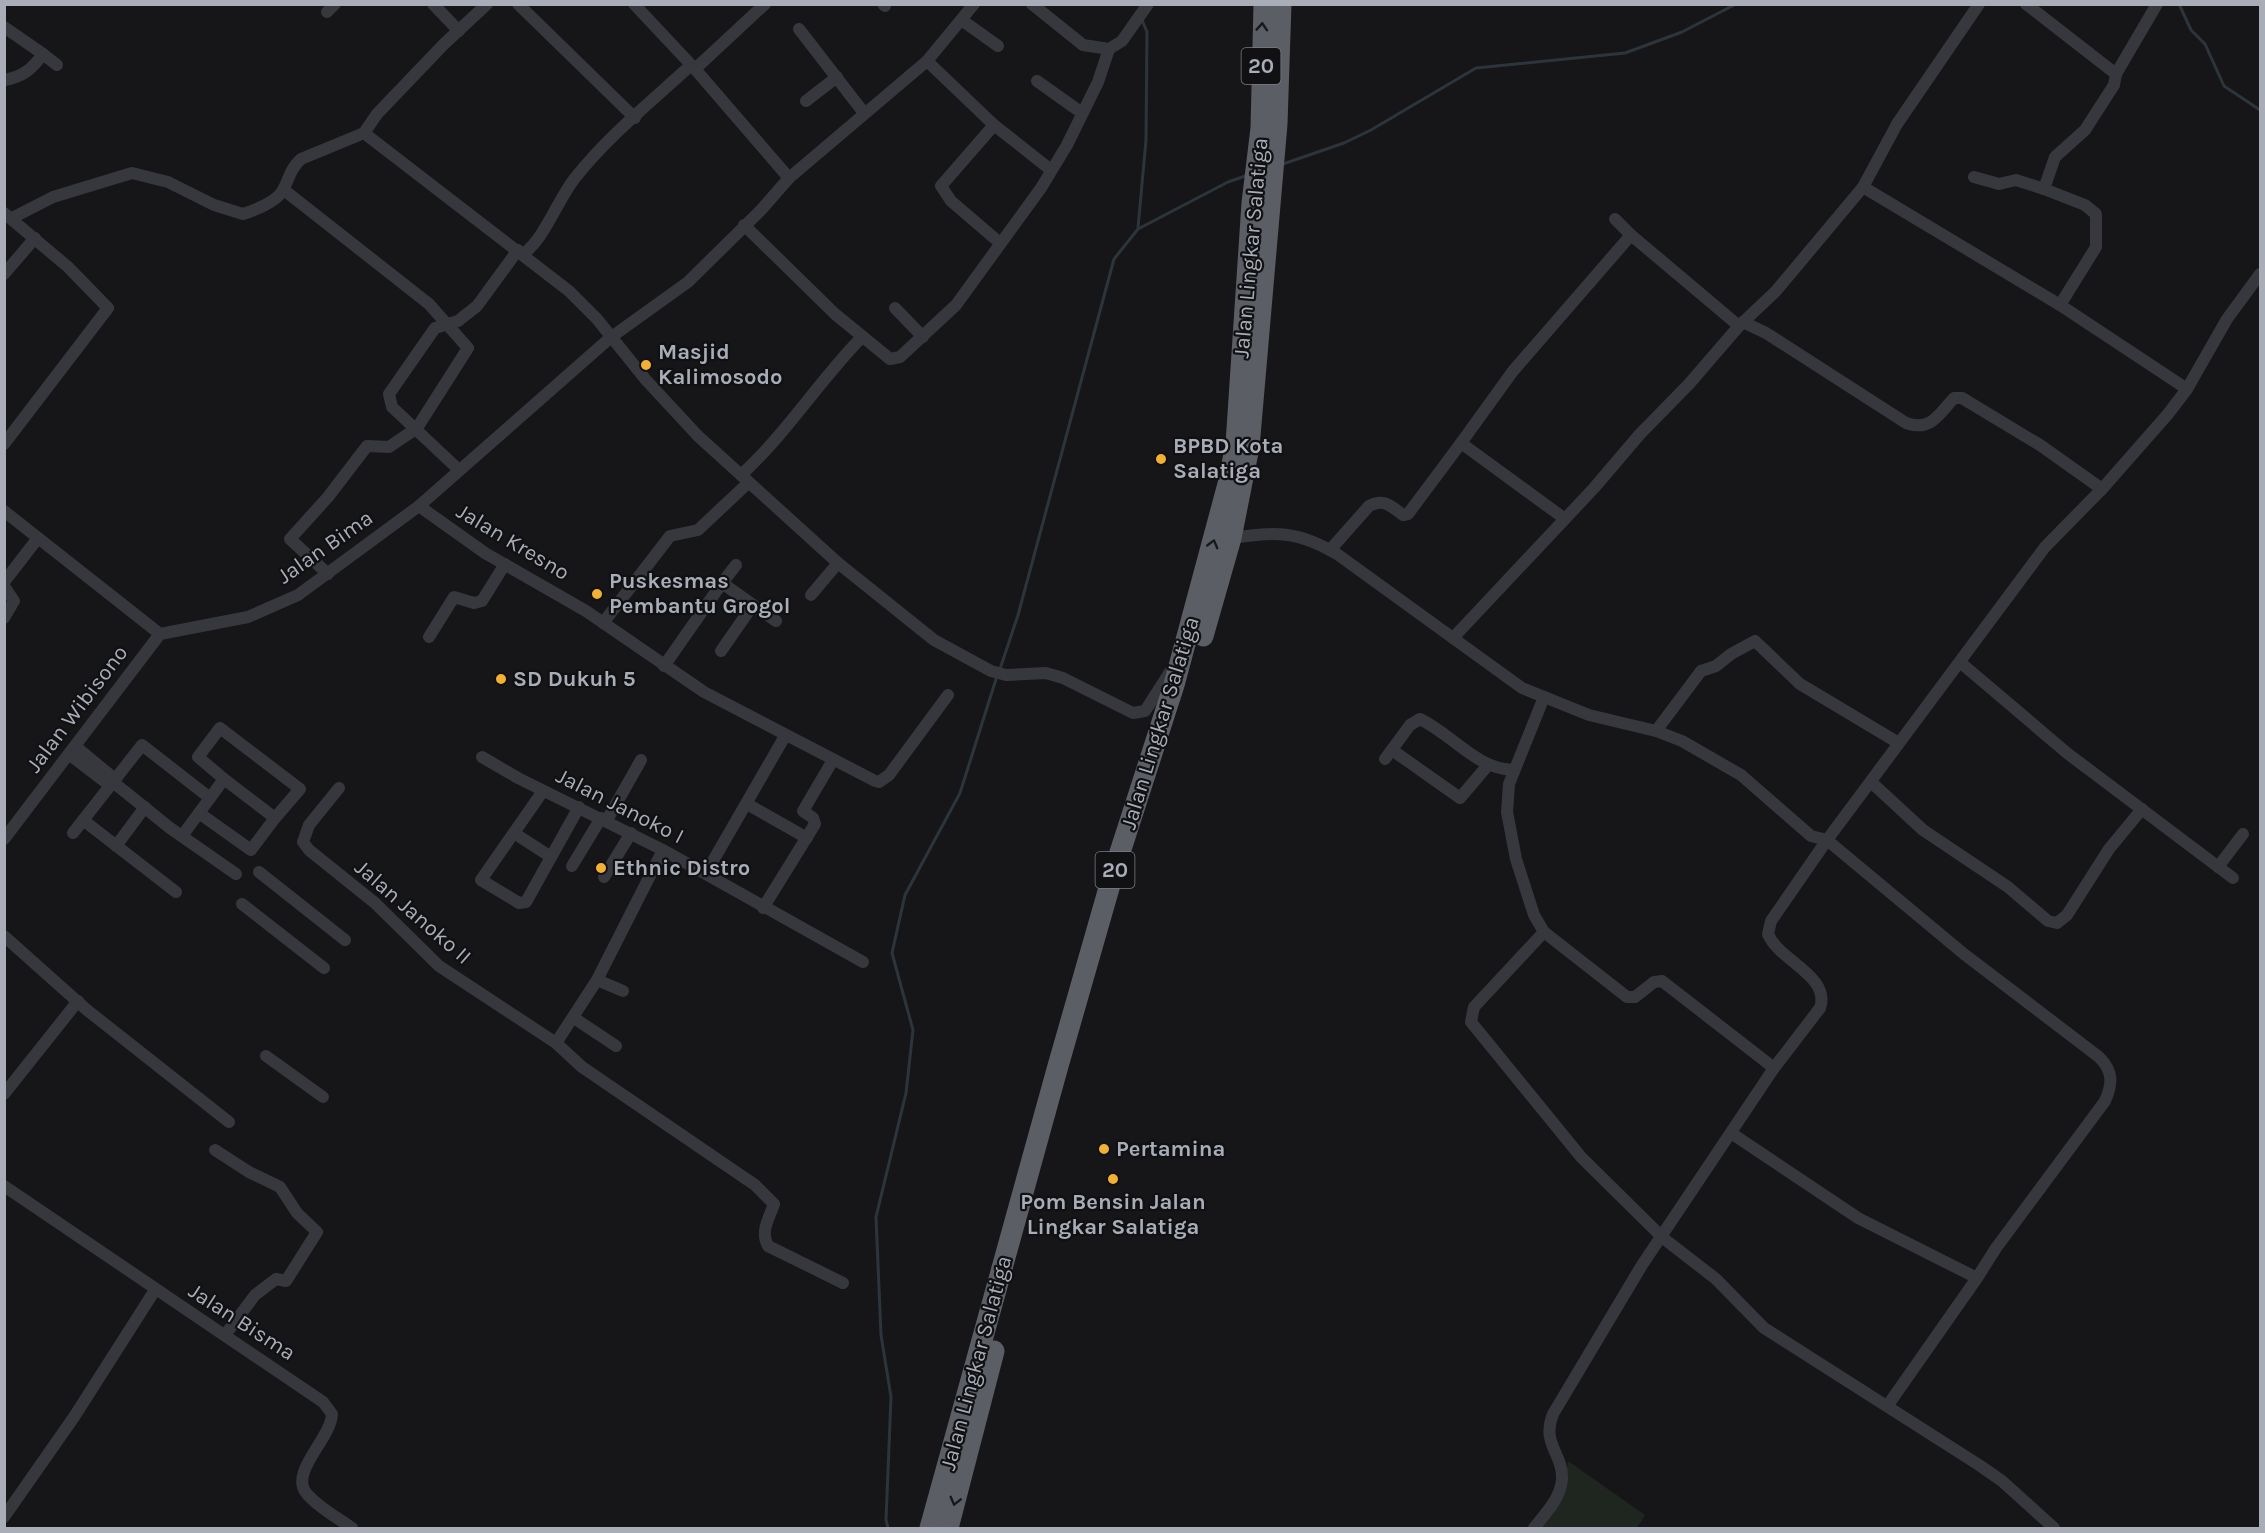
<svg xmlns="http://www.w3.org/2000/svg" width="2265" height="1533" font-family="Karla,sans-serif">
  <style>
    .green { fill: #1e261f }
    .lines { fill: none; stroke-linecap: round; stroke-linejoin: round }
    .stream { stroke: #2c353c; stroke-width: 3 }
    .minor { stroke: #37383d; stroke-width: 12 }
    .trunk { stroke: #5b5e65; stroke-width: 21 }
    .oneway { stroke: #18191b }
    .poi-dot { fill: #f2b134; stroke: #111113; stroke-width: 2 }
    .labels { text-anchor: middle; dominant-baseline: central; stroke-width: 4.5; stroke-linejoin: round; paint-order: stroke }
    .shield { fill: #111113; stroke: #7b7e86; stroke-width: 1.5 }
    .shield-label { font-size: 21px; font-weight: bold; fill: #a8adb8 }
    .street-label { font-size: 22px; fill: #a8adb8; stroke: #111113 }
    .poi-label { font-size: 22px; font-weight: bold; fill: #a8adb8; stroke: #111113; text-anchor: start }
  </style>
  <rect width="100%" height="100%" fill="#161618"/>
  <path class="green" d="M1568 1461 1645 1515 1637 1528H1537L1562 1494Z"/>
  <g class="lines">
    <g class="stream">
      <path d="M2179 4 2191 30 2205 44 2224 86 2260 110"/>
      <path d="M1283 164 1344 143 1371 130 1476 68 1625 53 1682 32 1736 4"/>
      <path d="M1138 228 1146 140 1147 32 1142 20"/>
      <path d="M1000 669 1018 615 1114 259 1138 229 1228 182 1248 175"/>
      <path d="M888 1528 886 1520 891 1397 881 1335 876 1217 906 1093 913 1030 892 953 905 895 960 793 997 676"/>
    </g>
    <g class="minor">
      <path d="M433 4 459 31"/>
      <path d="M487 4 444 44 377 114 364 133 569 291 597 319 646 380 698 436 838 563 934 640 991 671 1006 675 1046 673 1063 678 1133 713 1145 711 1170 672"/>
      <path d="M518 4 635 118"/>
      <path d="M634 4 695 69 789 178"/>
      <path d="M883 4 885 6"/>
      <path d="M1032 4 1083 45 1109 49 1122 41 1148 4"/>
      <path d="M2026 4 2116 74 2114 85 2085 130 2055 157 2044 189"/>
      <path d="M327 12 335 4"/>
      <path d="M963 21 998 46"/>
      <path d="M4 27 43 54C32 69 23 77 4 80"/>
      <path d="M799 29 864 113"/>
      <path d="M43 54 57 65"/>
      <path d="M927 61 994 125 1051 170"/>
      <path d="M695 69 765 4"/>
      <path d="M2116 74 2157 4"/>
      <path d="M1037 81 1082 113"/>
      <path d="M806 101 837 77"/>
      <path d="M994 125 941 186 951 201 1000 243"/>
      <path d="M1974 177 1999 184 2016 180 2044 189 2085 205 2096 214V247L2060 305"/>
      <path d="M1863 187 2060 305 2187 389"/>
      <path d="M284 190 429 304 468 348 417 428 389 447 367 446 328 497 290 539 328 574"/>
      <path d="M4 213 68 267 108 308 4 444"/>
      <path d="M12 218 53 197 132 173 168 182 214 205 243 214C255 210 279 201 284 188 290 176 291 168 301 159L364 133"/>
      <path d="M1615 219 1631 235 1739 326"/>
      <path d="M744 225 835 314 890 359 900 357 956 305 1041 188 1067 145 1098 82 1109 49"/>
      <path d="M523 254C544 240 558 199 575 178 608 136 652 101 691 65"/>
      <path d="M4 274 35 238"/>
      <path d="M895 308 923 337"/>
      <path d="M1743 322 1766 333 1906 423C1931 432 1939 414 1954 398H1962L2040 445 2102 489"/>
      <path d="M459 470 392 407 389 394 435 328 458 321 477 306 518 250"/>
      <path d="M741 475C786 434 819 381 861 338"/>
      <path d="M419 506 485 553 586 611 704 692 875 781 879 782 889 775 948 695"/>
      <path d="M4 511 160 634 248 617 298 595 419 506 610 338 688 282 761 210 789 178 927 61 974 4"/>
      <path d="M1565 519 1461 443 1513 371 1631 235"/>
      <path d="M1231 538C1277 532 1296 530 1337 554L1522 688 1589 715 1656 731 1682 741 1741 775 1811 836 1827 840 1771 921 1768 934C1779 961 1831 976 1820 1008L1774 1068 1642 1265 1553 1414C1541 1444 1563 1453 1562 1479 1561 1498 1545 1514 1534 1528"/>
      <path d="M1330 550 1369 506C1384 498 1391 506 1403 515L1408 514 1461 443"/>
      <path d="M4 582 38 538"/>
      <path d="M722 583 736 565"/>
      <path d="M4 586 14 601 4 618"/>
      <path d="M811 595 838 563"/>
      <path d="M603 623 670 536 698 530 748 483"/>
      <path d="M429 637 454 597 474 603 482 601 505 564"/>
      <path d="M1453 638 1594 488 1640 434 1689 384 1739 326 1776 291 1863 187 1897 124 1979 4"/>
      <path d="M721 651 753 605"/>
      <path d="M1961 663 2067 753 2233 878"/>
      <path d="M664 666 722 583 776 621"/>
      <path d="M1544 697 1509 784 1507 812 1516 859 1534 915 1544 932 1627 997H1635L1654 982 1662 981 1774 1068"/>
      <path d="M1656 731 1701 671 1716 666 1731 654 1755 641 1800 684 1897 742"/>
      <path d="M76 747 110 775 113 782 170 828 236 874"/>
      <path d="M1392 750 1460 798 1488 765"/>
      <path d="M70 755 104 781 113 782 73 833"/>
      <path d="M482 757 518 778 663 850 863 962"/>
      <path d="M1385 759 1410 725 1420 719C1453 735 1475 768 1513 770"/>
      <path d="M113 782 142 745 210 798"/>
      <path d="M1871 782 1923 830 2008 887 2048 921 2057 923 2067 915 2109 849 2142 809"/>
      <path d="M339 788 309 825 303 842 309 850 375 903 439 966 556 1043 582 1067 755 1185 774 1204C769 1219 760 1231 768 1246L843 1283"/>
      <path d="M543 791 481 880 519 903 526 902 579 807"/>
      <path d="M747 804 807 838"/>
      <path d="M199 813 251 850 275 818"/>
      <path d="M83 820 176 892"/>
      <path d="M607 820 641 760"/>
      <path d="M514 833 551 857"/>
      <path d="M182 836 224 779 275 818 300 789 220 728 198 757 224 779"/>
      <path d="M4 839 160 634"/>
      <path d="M116 846 145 807"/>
      <path d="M572 866 601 818"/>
      <path d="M2218 867 2243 834"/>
      <path d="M259 872 345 940"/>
      <path d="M706 873 785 736"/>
      <path d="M604 877 631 833"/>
      <path d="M242 904 324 968"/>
      <path d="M763 908 815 824 813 818 803 811 833 760"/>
      <path d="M1544 932 1474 1007 1471 1022 1581 1157 1663 1238 1716 1279 1764 1328 1979 1465 2002 1481 2054 1528"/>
      <path d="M4 936 87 1010 229 1122"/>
      <path d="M597 980 623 991"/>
      <path d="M574 1018 616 1046"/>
      <path d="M556 1043 597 980 663 850"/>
      <path d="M266 1056 323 1097"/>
      <path d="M4 1094 78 1001"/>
      <path d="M1731 1133 1858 1218 1977 1278 1996 1248 2105 1101C2113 1083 2113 1071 2099 1057L1964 954 1827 840 2045 547 2102 489 2168 414 2187 389 2227 319 2260 274"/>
      <path d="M215 1150 249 1172 280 1187 297 1213 317 1232 286 1281 276 1279 255 1295 225 1335"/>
      <path d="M4 1186 323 1402 332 1414C331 1439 288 1473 307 1494 319 1508 338 1518 352 1528"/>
      <path d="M1888 1405 1977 1278"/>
      <path d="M4 1517 74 1417 155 1290"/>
    </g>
    <g class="trunk">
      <path d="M1203 636 1231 538 1249 447 1277 124 1281 4"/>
      <path d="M930 1528 1058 1066 1113 874 1174 685 1228 484 1236 444 1252 203 1261 128 1264 4"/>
      <path d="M948 1528 994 1351"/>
    </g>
  </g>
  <defs><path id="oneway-chevron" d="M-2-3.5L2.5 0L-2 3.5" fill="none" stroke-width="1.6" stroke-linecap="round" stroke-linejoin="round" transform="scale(1.5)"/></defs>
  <g class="oneway">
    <use href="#oneway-chevron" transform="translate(1262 27) rotate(-86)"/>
    <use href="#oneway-chevron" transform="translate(1213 544) rotate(-75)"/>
    <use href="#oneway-chevron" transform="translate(955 1501) rotate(104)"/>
  </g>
  <g class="poi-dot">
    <circle cx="646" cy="365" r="6"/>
    <circle cx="1161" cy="459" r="6"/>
    <circle cx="597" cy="594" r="6"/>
    <circle cx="501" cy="679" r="6"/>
    <circle cx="601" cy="868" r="6"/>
    <circle cx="1104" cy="1149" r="6"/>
    <circle cx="1113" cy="1179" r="6"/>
  </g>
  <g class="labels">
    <g class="shield">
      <rect x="1241.5" y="48" width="39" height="36" rx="4.5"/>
      <rect x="1095.5" y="852" width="39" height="36" rx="4.5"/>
    </g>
    <g class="shield-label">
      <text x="1261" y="66">20</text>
      <text x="1115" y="870">20</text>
    </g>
    <g class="street-label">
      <text transform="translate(1251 248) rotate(-85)">Jalan Lingkar Salatiga</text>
      <text transform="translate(513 542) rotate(31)">Jalan Kresno</text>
      <text transform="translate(325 547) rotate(-35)">Jalan Bima</text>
      <text transform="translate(77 709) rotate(-53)">Jalan Wibisono</text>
      <text transform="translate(1160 723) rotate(-73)">Jalan Lingkar Salatiga</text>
      <text transform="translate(620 806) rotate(27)">Jalan Janoko I</text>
      <text transform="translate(413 912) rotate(41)">Jalan Janoko II</text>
      <text transform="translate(242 1322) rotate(33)">Jalan Bisma</text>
      <text transform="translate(976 1363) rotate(-75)">Jalan Lingkar Salatiga</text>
    </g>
    <g class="poi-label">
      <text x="658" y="352">Masjid<tspan x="658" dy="25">Kalimosodo</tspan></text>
      <text x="1173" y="446">BPBD Kota<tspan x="1173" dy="25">Salatiga</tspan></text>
      <text x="609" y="581">Puskesmas<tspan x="609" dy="25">Pembantu Grogol</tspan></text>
      <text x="513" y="679">SD Dukuh 5</text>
      <text x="613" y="868">Ethnic Distro</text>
      <text x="1116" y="1149">Pertamina</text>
      <text x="1113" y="1202" text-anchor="middle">Pom Bensin Jalan<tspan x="1113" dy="25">Lingkar Salatiga</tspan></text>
    </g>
  </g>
  <rect width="2265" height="1533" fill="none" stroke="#a8adb8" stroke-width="12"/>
</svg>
